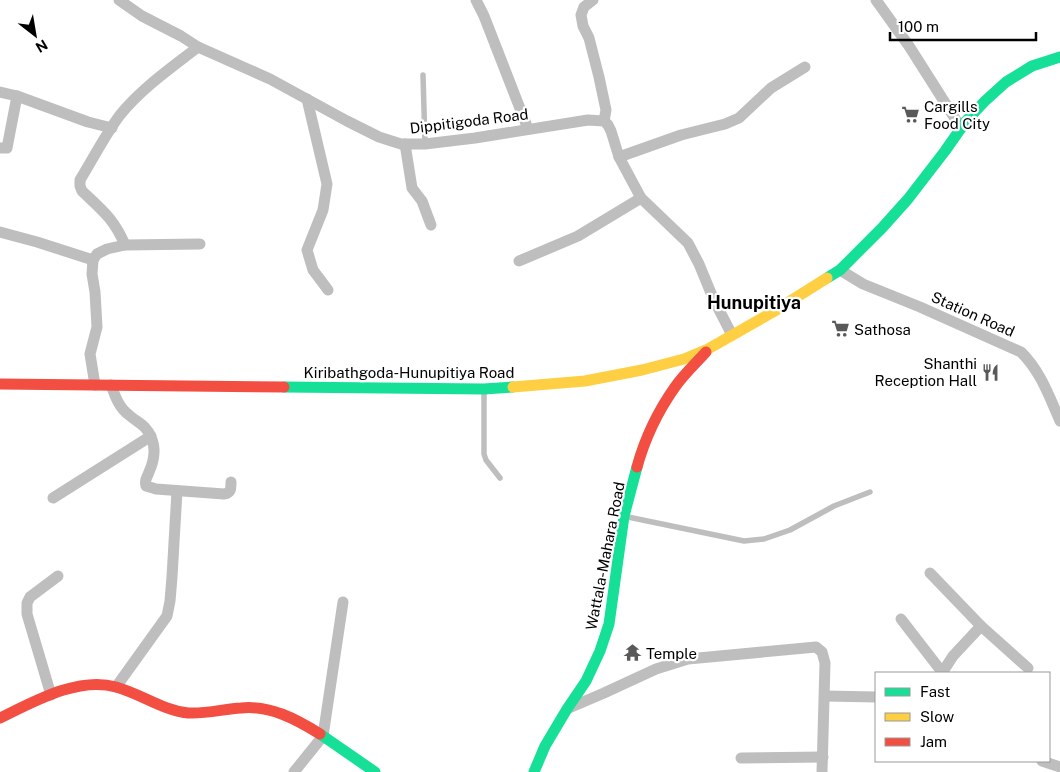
<svg xmlns="http://www.w3.org/2000/svg" width="1060" height="772" font-family="'Public Sans',sans-serif">
  <style>
    .lines { fill: none; stroke-linecap: round; stroke-linejoin: round }
    .lane { stroke: #bebebe; stroke-width: 5.5 }
    .street { stroke: #bebebe; stroke-width: 11 }
    .fast { stroke: #16e098; stroke-width: 11 }
    .slow { stroke: #ffcf43; stroke-width: 11 }
    .jam { stroke: #f24e42; stroke-width: 11 }
    .labels { text-anchor: middle; dominant-baseline: central; stroke-width: 4.5; stroke-linejoin: round; paint-order: stroke }
    .poi-label { font-size: 15px; fill: #000; stroke: #fff; text-anchor: start }
    .street-label { font-size: 15px; fill: #000; stroke: #fff }
    .quarter-label { font-size: 18px; font-weight: bold; fill: #000; stroke: #fff }
  </style>
  <rect width="100%" height="100%" fill="#fff"/>
  <g class="lines">
    <g class="lane">
      <path d="M423 75 425 144"/>
      <path d="M484 393V454L486 460 500 478"/>
      <path d="M628 517 744 541 764 539 790 530 834 506 870 492"/>
    </g>
    <g class="street">
      <path d="M119 0 142 16 181 36 198 47 270 79 347 121 379 137 401 144H425L475 138 588 120 604 121 608 125 611 131 619 157 641 198 688 243 699 264 713 298 732 335"/>
      <path d="M476 0 484 16 528 129"/>
      <path d="M593 0 584 7 581 15 583 26 589 38 599 77 606 110 604 121"/>
      <path d="M876 0 909 46 961 128"/>
      <path d="M0 92 17 96"/>
      <path d="M307 99 327 184 323 210 307 250 313 270 328 290"/>
      <path d="M405 144 412 188 422 201 431 225"/>
      <path d="M0 148H7L17 96 88 122 112 128"/>
      <path d="M619 157 681 135 725 124 739 118 771 88 805 67"/>
      <path d="M0 232 37 242 93 260"/>
      <path d="M125 245C114 219 102 210 82 191L80 186V180C93 159 105 135 120 115 142 88 171 68 198 47"/>
      <path d="M519 261 578 236 641 198"/>
      <path d="M840 270 863 284 920 307 1021 352C1041 372 1049 396 1060 421"/>
      <path d="M95 385 90 354 97 327 95 292 92 274 93 260 97 254 107 249 125 245 200 244"/>
      <path d="M111 385C115 396 119 408 129 415 138 423 146 425 151 437 156 448 154 461 149 472 147 478 144 480 146 486L156 489 224 494C231 493 231 489 231 482"/>
      <path d="M53 498 151 436"/>
      <path d="M930 573 981 626 1028 668"/>
      <path d="M901 619 942 672"/>
      <path d="M942 673 953 656 981 626"/>
      <path d="M116 687 167 616 170 601 172 577 177 491"/>
      <path d="M51 695 27 614V603L30 597 58 576"/>
      <path d="M825 696 876 697"/>
      <path d="M569 708 604 693 656 669 688 659 816 647 822 652 825 663 822 772"/>
      <path d="M741 758 823 757"/>
      <path d="M1042 761 1060 767"/>
      <path d="M294 772 323 736 343 602"/>
    </g>
    <g class="fast">
      <path d="M827 278 840 270 882 228 908 199 945 151 966 121 985 101 1006 82 1032 66 1060 57"/>
      <path d="M284 387 484 389 513 387"/>
      <path d="M320 734 375 772"/>
      <path d="M534 772 545 746 567 709 586 681 600 651 609 624 624 516 637 467"/>
    </g>
    <path class="slow" d="M513 387 585 381 642 370 684 359 708 349 773 312 827 278"/>
    <g class="jam">
      <path d="M0 384 284 387"/>
      <path d="M637 467C645 438 658 411 675 387 684 374 696 363 706 352"/>
      <path d="M0 718C33 702 78 676 116 687 141 694 162 710 188 713 206 714 224 709 241 708 270 705 296 719 320 734"/>
    </g>
  </g>
  <defs>
    <symbol id="supermarket-bare" viewBox="-9 -9 18 18"><path d="M-6-5.5h2.5l.6 2H6L4.5 2H-2.5L-4.4-4H-6ZM-1.5 3.2a1.3 1.3 0 1 0 .1 0ZM3 3.2a1.3 1.3 0 1 0 .1 0Z" fill="#595959" stroke="#fff" stroke-width="2.5" paint-order="stroke"/></symbol>
    <symbol id="restaurant-bare" viewBox="-9 -9 18 18"><path d="M-5-6h1v4h1v-4h1v4h1v-4h1v5L-1.5 .5V6h-2V.5L-5-1ZM5-6V6H3V1.5H1.5Q1.5-4 5-6Z" fill="#595959" stroke="#fff" stroke-width="2.5" paint-order="stroke"/></symbol>
    <symbol id="temple-bare" viewBox="-9 -9 18 18"><path d="M0-6L5-2H3V0L6.5 2.5H4V6H1.5V3h-3V6H-4V2.5H-6.5L-3 0V-2H-5Z" fill="#595959" stroke="#fff" stroke-width="2.5" paint-order="stroke"/></symbol>
  </defs>
  <g fill-rule="evenodd">
    <use href="#supermarket-bare" x="898" y="102" width="25" height="25"/>
    <use href="#supermarket-bare" x="828" y="316" width="25" height="25"/>
    <use href="#restaurant-bare" x="978" y="360" width="25" height="25"/>
    <use href="#temple-bare" x="620" y="640" width="25" height="25"/>
  </g>
  <g class="labels">
    <g class="poi-label">
      <text x="924" y="106">Cargills<tspan x="924" dy="17">Food City</tspan></text>
      <text x="854" y="329">Sathosa</text>
      <text x="977" y="363" text-anchor="end">Shanthi<tspan x="977" dy="17">Reception Hall</tspan></text>
      <text x="646" y="653">Temple</text>
    </g>
    <g class="street-label">
      <text transform="translate(469 121) rotate(-7)">Dippitigoda Road</text>
      <text transform="translate(973 314) rotate(24)">Station Road</text>
      <text x="409" y="372">Kiribathgoda-Hunupitiya Road</text>
      <text transform="translate(605 556) rotate(-79)">Wattala-Mahara Road</text>
    </g>
    <g class="quarter-label">
      <text x="754" y="302">Hunupitiya</text>
    </g>
  </g>
  <rect x="875" y="672" width="175" height="90" fill="#ffffff" stroke="#999999"/>
  <rect x="885" y="688" width="25" height="8" fill="#16e098" stroke="#999999"/>
  <text x="920" y="697" font-size="15" fill="#000000">Fast</text>
  <rect x="885" y="713" width="25" height="8" fill="#ffcf43" stroke="#999999"/>
  <text x="920" y="722" font-size="15" fill="#000000">Slow</text>
  <rect x="885" y="738" width="25" height="8" fill="#f24e42" stroke="#999999"/>
  <text x="920" y="747" font-size="15" fill="#000000">Jam</text>
  <g transform="translate(35 35) rotate(149)" stroke="#ffffff" stroke-width="4" paint-order="stroke">
  <path d="M0-4L9 19L0 12L-9 19Z" fill="#000000"/>
  <text y="-8" font-size="14" font-weight="bold" text-anchor="middle" fill="#000000">N</text>
  </g>
  <path d="M890 32v8h146v-8" fill="none" stroke="#000000" stroke-width="2.5"/>
  <text x="898" y="32" font-size="15" fill="#000000" stroke="#ffffff" stroke-width="4" paint-order="stroke">100 m</text>
</svg>
